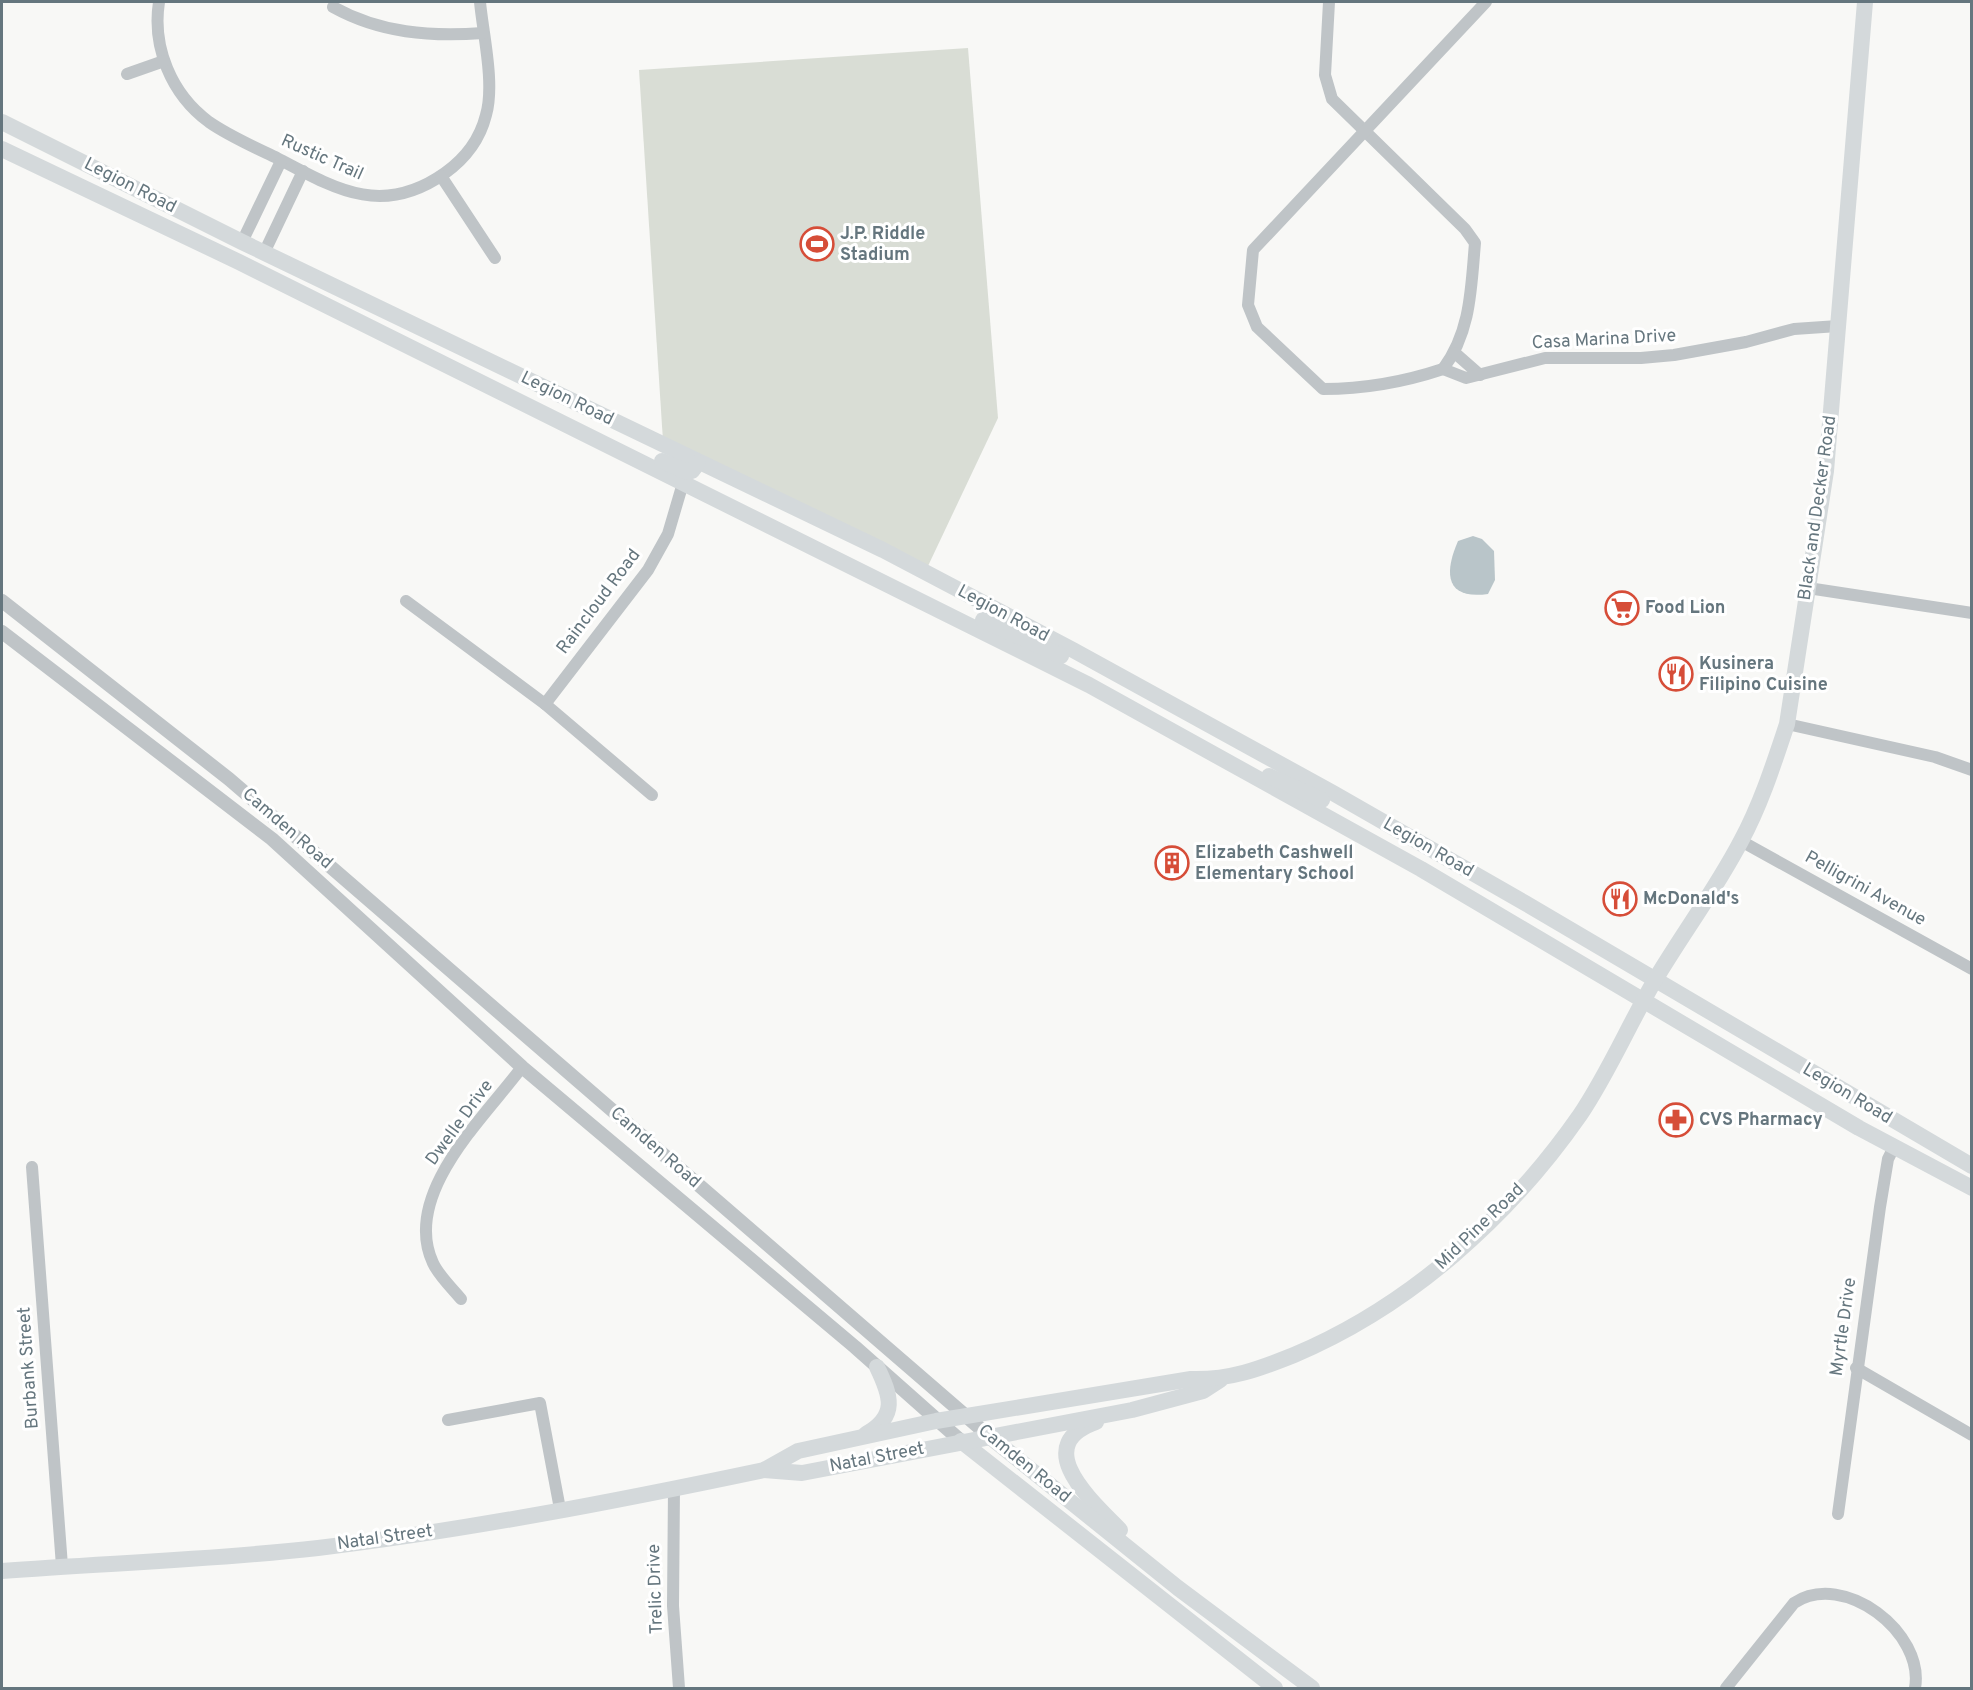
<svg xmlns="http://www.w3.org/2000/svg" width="1973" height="1690" font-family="Overpass,sans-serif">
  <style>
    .green { fill: #d9ddd5 }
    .water { fill: #b9c5c9 }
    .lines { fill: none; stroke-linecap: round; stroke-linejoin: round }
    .minor { stroke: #bfc4c7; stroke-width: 12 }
    .tertiary { stroke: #bfc4c7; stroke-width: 14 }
    .secondary { stroke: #d4d9db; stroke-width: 16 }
    .labels { text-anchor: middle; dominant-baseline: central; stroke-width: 6; stroke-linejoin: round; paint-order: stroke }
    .street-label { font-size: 18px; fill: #65767e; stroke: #fff }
    .poi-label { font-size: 18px; font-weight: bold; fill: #65767e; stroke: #fff; text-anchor: start }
  </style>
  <rect width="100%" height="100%" fill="#f8f8f6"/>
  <path class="green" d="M968 48 998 418 928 566 663 441 639 70Z"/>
  <path class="water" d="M1473 536 1482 539 1494 551 1495 580 1488 594C1445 600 1444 573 1458 541Z"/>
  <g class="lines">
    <g class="minor">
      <path d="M159 2C152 47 171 94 209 122 229 136 254 147 277 158 337 190 383 217 445 173 466 158 480 139 486 115 495 84 483 34 480 2"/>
      <path d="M1329 2 1325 75 1332 99 1465 229 1475 243C1471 288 1471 332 1443 369"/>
      <path d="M333 7C380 33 430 37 483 33"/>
      <path d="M127 74 164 61"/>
      <path d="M441 176 495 258"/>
      <path d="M242 242 281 161"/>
      <path d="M264 253 303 171"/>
      <path d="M1455 353 1480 375"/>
      <path d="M1443 369C1404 382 1364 389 1323 389L1257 327 1248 305 1253 250 1486 2"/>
      <path d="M1443 369 1466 378 1545 358H1641L1674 355 1746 342 1794 329 1838 326"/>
      <path d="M1808 588 1972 613"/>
      <path d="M406 601 545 704 652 795"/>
      <path d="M545 704 648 570 668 534 683 483"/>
      <path d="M1787 724 1935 757 1972 770"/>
      <path d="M1741 841 1972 969"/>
      <path d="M32 1167 62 1566"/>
      <path d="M461 1299C452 1288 439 1276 433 1263 401 1194 485 1117 522 1067"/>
      <path d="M1856 1368 1972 1435"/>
      <path d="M448 1420 540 1403 560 1509"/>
      <path d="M674 1488 673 1606 679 1688"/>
      <path d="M1838 1514 1880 1207 1888 1159 1894 1147"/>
      <path d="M1726 1688 1794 1603C1844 1570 1925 1633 1915 1688"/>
    </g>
    <g class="tertiary">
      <path d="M2 601 229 779 989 1436"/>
      <path d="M2 632 272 839 522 1067 855 1347 961 1441"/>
    </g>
    <g class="secondary">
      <path d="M2 122 242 242 883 550 1073 650 1333 793 1525 903 1972 1166"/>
      <path d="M2 149 239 262 1089 685 1421 869 1859 1128 1972 1188"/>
      <path d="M662 461 687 472 692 471 698 463"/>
      <path d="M983 620 1061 656"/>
      <path d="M1269 776 1322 800"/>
      <path d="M1096 1422C1028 1446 1094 1503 1120 1530"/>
      <path d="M866 1434C898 1416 891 1396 877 1367"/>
      <path d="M989 1436 1178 1588 1312 1688"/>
      <path d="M961 1441 1275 1688"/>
      <path d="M764 1470 802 1473 1132 1410 1203 1391 1220 1380"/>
      <path d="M2 1571C107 1563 213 1560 318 1548 467 1530 617 1501 764 1470L798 1451 936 1421 1191 1379C1230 1380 1259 1369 1294 1355 1410 1306 1509 1217 1580 1115 1609 1072 1629 1024 1655 980 1683 933 1716 889 1741 841 1761 804 1774 763 1787 724L1826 471 1865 2"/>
    </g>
  </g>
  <defs>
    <symbol id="stadium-ring" viewBox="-11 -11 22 22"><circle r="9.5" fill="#fff" stroke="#d64d38" stroke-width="1.5"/><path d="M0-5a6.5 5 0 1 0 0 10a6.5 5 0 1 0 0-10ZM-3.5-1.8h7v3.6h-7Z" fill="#d64d38"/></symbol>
    <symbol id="supermarket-ring" viewBox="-11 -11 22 22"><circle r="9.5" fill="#fff" stroke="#d64d38" stroke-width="1.5"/><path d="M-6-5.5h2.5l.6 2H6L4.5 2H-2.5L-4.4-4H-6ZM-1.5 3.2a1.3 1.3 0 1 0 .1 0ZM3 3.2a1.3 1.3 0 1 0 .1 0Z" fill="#d64d38"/></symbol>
    <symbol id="restaurant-ring" viewBox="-11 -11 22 22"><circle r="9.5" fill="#fff" stroke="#d64d38" stroke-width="1.5"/><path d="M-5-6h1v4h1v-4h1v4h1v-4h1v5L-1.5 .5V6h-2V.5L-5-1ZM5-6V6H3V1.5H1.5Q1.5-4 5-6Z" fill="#d64d38"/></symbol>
    <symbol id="building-ring" viewBox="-11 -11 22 22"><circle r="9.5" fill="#fff" stroke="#d64d38" stroke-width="1.5"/><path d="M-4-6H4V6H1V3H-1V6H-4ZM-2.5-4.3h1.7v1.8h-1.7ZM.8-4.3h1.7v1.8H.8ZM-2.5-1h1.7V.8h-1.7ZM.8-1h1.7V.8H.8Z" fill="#d64d38"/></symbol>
    <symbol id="pharmacy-ring" viewBox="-11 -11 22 22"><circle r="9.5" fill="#fff" stroke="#d64d38" stroke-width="1.5"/><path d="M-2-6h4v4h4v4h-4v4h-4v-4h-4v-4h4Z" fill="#d64d38"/></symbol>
  </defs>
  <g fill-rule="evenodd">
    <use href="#stadium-ring" x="798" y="225" width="38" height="38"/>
    <use href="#supermarket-ring" x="1603" y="589" width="38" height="38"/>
    <use href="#restaurant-ring" x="1657" y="655" width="38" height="38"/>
    <use href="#building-ring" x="1153" y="844" width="38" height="38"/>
    <use href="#restaurant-ring" x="1601" y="880" width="38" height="38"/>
    <use href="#pharmacy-ring" x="1657" y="1101" width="38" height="38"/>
  </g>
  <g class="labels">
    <g class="street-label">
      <text transform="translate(322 158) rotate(24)">Rustic Trail</text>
      <text transform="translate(130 186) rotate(27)">Legion Road</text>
      <text transform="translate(1604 340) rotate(-3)">Casa Marina Drive</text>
      <text transform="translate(567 399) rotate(26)">Legion Road</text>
      <text transform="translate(1818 508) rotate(-82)">Black and Decker Road</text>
      <text transform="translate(599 602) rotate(-53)">Raincloud Road</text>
      <text transform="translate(1003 614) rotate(28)">Legion Road</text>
      <text transform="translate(287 829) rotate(41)">Camden Road</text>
      <text transform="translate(1428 848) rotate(30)">Legion Road</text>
      <text transform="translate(1865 889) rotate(29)">Pelligrini Avenue</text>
      <text transform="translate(1847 1094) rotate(31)">Legion Road</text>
      <text transform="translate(460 1123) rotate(-54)">Dwelle Drive</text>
      <text transform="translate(655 1148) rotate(41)">Camden Road</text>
      <text transform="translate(1480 1227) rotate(-44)">Mid Pine Road</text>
      <text transform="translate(1844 1327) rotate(-82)">Myrtle Drive</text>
      <text transform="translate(29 1368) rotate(-94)">Burbank Street</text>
      <text transform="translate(877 1458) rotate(-11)">Natal Street</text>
      <text transform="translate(1024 1464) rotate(39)">Camden Road</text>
      <text transform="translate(385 1538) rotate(-8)">Natal Street</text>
      <text transform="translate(656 1589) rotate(-92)">Trelic Drive</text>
    </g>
    <g class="poi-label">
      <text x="840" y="234">J.P. Riddle<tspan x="840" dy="21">Stadium</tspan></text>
      <text x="1645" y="608">Food Lion</text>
      <text x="1699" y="664">Kusinera<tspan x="1699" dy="21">Filipino Cuisine</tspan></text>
      <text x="1195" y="853">Elizabeth Cashwell<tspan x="1195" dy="21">Elementary School</tspan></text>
      <text x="1643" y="899">McDonald's</text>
      <text x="1699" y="1120">CVS Pharmacy</text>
    </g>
  </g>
  <rect width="1973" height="1690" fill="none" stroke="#65767e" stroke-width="6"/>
</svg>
